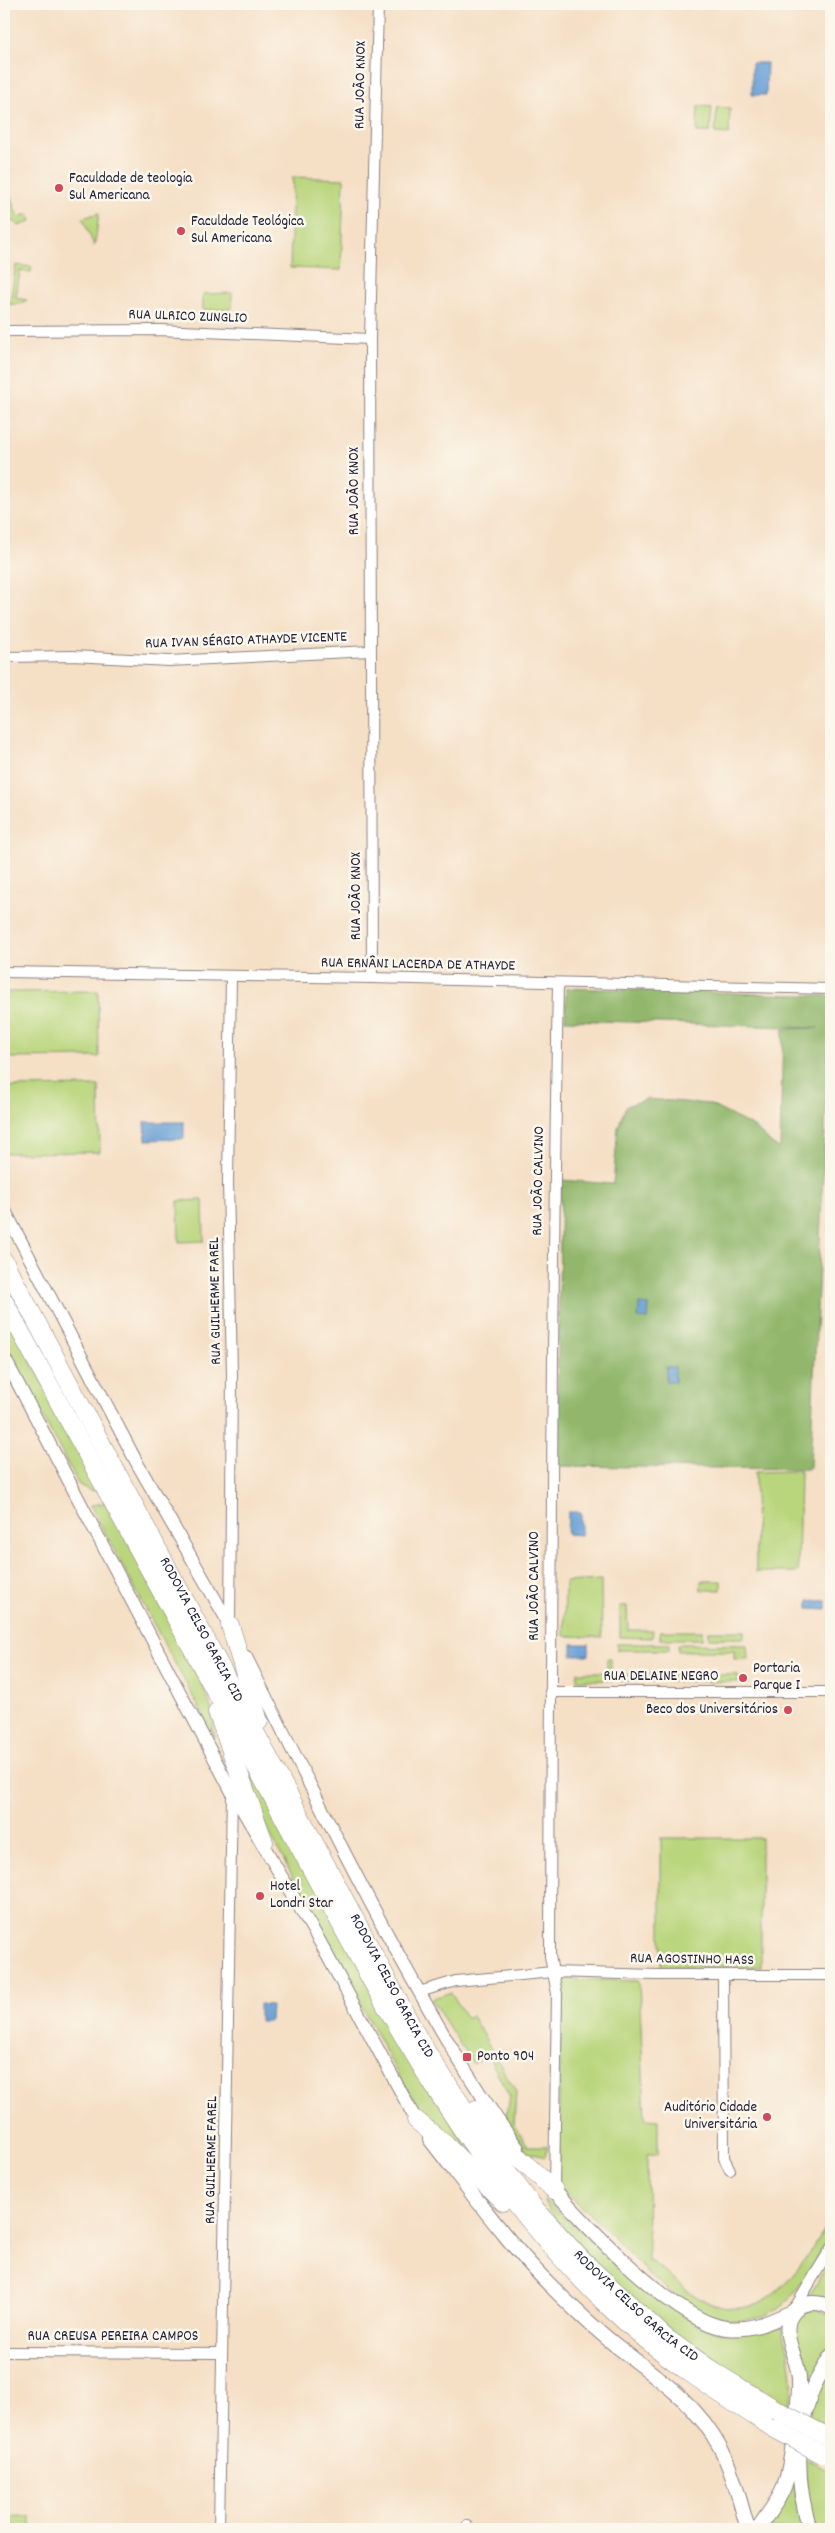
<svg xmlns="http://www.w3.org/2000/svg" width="835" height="2533" font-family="Dekko,sans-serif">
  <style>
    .green { fill: #b9d67d; stroke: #6e7c5c }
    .forest { fill: #92b76c; stroke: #5a6c54 }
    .water { fill: #669ed4; stroke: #446088 }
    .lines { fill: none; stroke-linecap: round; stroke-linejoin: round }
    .minor-casing { stroke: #8c8080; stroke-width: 12 }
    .tertiary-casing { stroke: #8c8080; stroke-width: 14 }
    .secondary-casing { stroke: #8c8080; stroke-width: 16 }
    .motorway-casing { stroke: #8c8080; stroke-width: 19 }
    .minor { stroke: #fff; stroke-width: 10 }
    .tertiary { stroke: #fff; stroke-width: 12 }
    .secondary { stroke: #fff; stroke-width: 14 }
    .motorway { stroke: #fff; stroke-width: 18 }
    .motorway-bridge-casing { stroke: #8c8080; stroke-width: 19; stroke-linecap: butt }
    .motorway-bridge { stroke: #fff; stroke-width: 18 }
    .poi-dot { fill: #d1495b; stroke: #fbf7ec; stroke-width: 2 }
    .labels { text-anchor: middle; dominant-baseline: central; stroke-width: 5; stroke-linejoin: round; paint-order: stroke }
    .street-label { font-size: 15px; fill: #22223b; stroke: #fbf7ec }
    .poi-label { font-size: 15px; fill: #22223b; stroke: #fbf7ec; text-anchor: start }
  </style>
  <rect width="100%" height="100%" fill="#fbf7ec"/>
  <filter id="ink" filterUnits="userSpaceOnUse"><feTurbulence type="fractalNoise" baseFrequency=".02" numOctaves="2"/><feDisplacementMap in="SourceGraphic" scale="10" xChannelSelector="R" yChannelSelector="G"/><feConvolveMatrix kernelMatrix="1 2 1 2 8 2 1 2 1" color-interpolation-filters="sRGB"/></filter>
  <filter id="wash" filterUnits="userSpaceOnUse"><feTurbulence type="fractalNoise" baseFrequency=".0096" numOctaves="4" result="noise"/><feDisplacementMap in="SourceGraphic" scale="20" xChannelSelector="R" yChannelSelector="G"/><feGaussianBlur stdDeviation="1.12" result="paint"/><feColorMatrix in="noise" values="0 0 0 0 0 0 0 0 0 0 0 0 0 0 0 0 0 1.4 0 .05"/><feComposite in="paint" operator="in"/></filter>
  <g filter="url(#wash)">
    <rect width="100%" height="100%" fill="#f5dfc5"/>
    <g class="green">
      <path d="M698 106 712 107 710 132H697Z"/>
      <path d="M717 107 730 108 729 134 715 133Z"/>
      <path d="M293 177 344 179 341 270 290 268Z"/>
      <path d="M4 180 18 217 28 214 31 221 19 226 15 222 9 221 4 213V203L9 200 4 192Z"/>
      <path d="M99 213 95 243 94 246 83 218Z"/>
      <path d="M16 265 32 267 31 272 20 271 16 298 27 300 20 304 4 305V301L10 302Z"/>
      <path d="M232 293V309L203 310V294Z"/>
      <path d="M98 991 99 1057 5 1058 4 992Z"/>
      <path d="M99 1086 100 1152 5 1153 4 1087Z"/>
      <path d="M203 1200 204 1241 179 1242 178 1201Z"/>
      <path d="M4 1312 99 1487 96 1491 89 1490 79 1485 4 1343Z"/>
      <path d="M800 1471 798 1572H756L755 1472Z"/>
      <path d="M108 1503 200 1678 211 1708 215 1738 90 1505Z"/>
      <path d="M601 1580 602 1637 564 1636 565 1582Z"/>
      <rect x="701" y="1581" width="20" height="9"/>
      <path d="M620 1606H627L628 1630H653L652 1638 620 1637Z"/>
      <rect x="660" y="1631" width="42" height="8"/>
      <rect x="709" y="1631" width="35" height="7"/>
      <rect x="617" y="1644" width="52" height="6"/>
      <path d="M678 1644 747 1645 748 1659H734V1651H678Z"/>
      <path d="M607 1659H611V1674L738 1675V1682L577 1680V1672H607Z"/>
      <path d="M223 1718 480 2170 428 2121 400 2078 256 1808Z"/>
      <rect x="661" y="1838" width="100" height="129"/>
      <path d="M561 1979 639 1981 645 2119 658 2120V2154H647L648 2262 651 2261C668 2274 685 2291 703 2300 768 2332 801 2264 831 2220 831 2244 810 2268 798 2288 791 2300 777 2311 763 2316 700 2338 643 2267 603 2227 589 2213 573 2200 558 2187Z"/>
      <path d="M451 1992 466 2017 472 2016 516 2092 514 2124 528 2146H548L545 2157 527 2152 506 2121 510 2097 488 2055 473 2064 431 1999Z"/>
      <path d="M544 2200 658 2297 698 2326 721 2333 781 2322C788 2351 796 2377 790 2406 708 2360 619 2300 561 2224 556 2217 545 2208 544 2200Z"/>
      <path d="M831 2258V2302L807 2299Z"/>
      <path d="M815 2309 831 2315V2349L808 2388H805L793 2325 798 2315Z"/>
      <path d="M831 2365V2427L810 2416 813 2402Z"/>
      <path d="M803 2457 831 2471V2521L823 2529H815L809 2512Z"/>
      <path d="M793 2477 797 2505 805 2529H762Z"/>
      <rect x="4" y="2517" width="27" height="12"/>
    </g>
    <path class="forest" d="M566 988 831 996 810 1467 807 1469 556 1466 561 1180 613 1184 618 1127 626 1106 647 1099 709 1104 754 1127 773 1145 780 1148 783 1029 818 1028 565 1020Z"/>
    <g class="water">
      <path d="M752 63H767L766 95H752Z"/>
      <path d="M145 1122H184V1139L146 1140Z"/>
      <path d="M639 1304 649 1305 648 1319 638 1318Z"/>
      <rect x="666" y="1367" width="9" height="15"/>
      <path d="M568 1512H581V1535L567 1534Z"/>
      <path d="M809 1600 826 1601V1610L808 1609Z"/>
      <rect x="572" y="1644" width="17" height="11"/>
      <path d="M259 2004 271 2005 270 2021H259Z"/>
    </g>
  </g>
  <g filter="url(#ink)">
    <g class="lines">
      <defs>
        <g id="minor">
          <path d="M4 331 159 330 370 339"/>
          <path d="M4 657 72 656 169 661 370 651"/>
          <path d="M4 972 372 978 831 989"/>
          <path d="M372 978 370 339 378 4"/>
          <path d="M230 1625 232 1373 228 1182 231 977"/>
          <path d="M550 1692H831"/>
          <path d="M723 1975 724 2158 730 2170"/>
          <path d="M419 1992 456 1981 553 1972 656 1975H831"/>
          <path d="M554 2190 557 1994 550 1956C551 1632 552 1307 558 983"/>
          <path d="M794 2309 831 2248"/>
          <path d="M4 2352 222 2353"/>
          <path d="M219 2529 232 1793"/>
          <path d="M467 2529V2526"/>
        </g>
        <g id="tertiary">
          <path d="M4 1209 137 1463 234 1632"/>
          <path d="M4 1357 232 1792 320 1942 416 2120"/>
          <path d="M246 1657C293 1752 340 1847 391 1941 430 2012 469 2082 518 2148"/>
        </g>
        <g id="secondary">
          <path d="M430 2139C470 2190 507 2243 553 2288 574 2309 595 2329 618 2347 656 2377 696 2402 720 2447 733 2472 740 2502 748 2529"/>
          <path d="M554 2190C589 2228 676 2322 726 2328 751 2331 770 2322 792 2312"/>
          <path d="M758 2529C766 2515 778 2503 784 2487 791 2468 800 2398 799 2378 798 2357 780 2335 791 2315 798 2301 819 2300 831 2308"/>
          <path d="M810 2529C796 2485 795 2437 811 2393 816 2380 824 2368 831 2356"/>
        </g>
        <g id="motorway">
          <path id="s1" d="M4 1261 421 2043 483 2138 531 2204 583 2261 665 2337 716 2373 775 2409"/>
          <path d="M4 1301C91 1461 178 1622 265 1783 365 1967 457 2163 611 2309 662 2357 715 2391 773 2428"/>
          <path d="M230 1625 259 1721"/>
          <path d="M217 1712 264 1842"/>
          <path d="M476 2109 505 2145 554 2190"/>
          <path d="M416 2120 446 2145 503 2202"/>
        </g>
      </defs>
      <use href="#minor" class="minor-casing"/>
      <use href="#tertiary" class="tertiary-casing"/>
      <use href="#secondary" class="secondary-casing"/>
      <use href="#motorway" class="motorway-casing"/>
      <use href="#minor" class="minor"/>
      <use href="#tertiary" class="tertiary"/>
      <use href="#secondary" class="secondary"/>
      <use href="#motorway" class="motorway"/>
      <defs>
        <g id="motorway-bridge">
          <path d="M775 2409 828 2437"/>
          <path d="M773 2428 822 2454"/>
        </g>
      </defs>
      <use href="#motorway-bridge" class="motorway-bridge-casing"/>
      <use href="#motorway-bridge" class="motorway-bridge"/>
    </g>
  </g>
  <g class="poi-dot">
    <circle cx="59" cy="188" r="5"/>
    <circle cx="181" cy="231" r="5"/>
    <circle cx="743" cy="1678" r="5"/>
    <circle cx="788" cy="1710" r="5"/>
    <circle cx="260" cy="1896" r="5"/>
    <rect x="462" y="2052" width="10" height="10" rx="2.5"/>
    <circle cx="767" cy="2117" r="5"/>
  </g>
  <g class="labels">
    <g class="street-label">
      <text transform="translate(361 85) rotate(-89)">RUA JOÃO KNOX</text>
      <text transform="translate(188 317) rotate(2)">RUA ULRICO ZUNGLIO</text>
      <text transform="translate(355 491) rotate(-90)">RUA JOÃO KNOX</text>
      <text transform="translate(246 641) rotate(-2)">RUA IVAN SÉRGIO ATHAYDE VICENTE</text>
      <text transform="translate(357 896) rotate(-90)">RUA JOÃO KNOX</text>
      <text transform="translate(418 965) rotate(1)">RUA ERNÂNI LACERDA DE ATHAYDE</text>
      <text transform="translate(539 1181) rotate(-89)">RUA JOÃO CALVINO</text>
      <text transform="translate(216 1301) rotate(-91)">RUA GUILHERME FAREL</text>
      <text transform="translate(535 1586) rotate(-90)">RUA JOÃO CALVINO</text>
      <text stroke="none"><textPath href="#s1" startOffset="418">RODOVIA CELSO GARCIA CID</textPath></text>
      <text x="661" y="1677">RUA DELAINE NEGRO</text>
      <text transform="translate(692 1960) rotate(1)">RUA AGOSTINHO HASS</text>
      <text stroke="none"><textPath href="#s1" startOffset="822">RODOVIA CELSO GARCIA CID</textPath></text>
      <text transform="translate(212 2160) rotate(-89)">RUA GUILHERME FAREL</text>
      <text stroke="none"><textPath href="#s1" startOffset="1228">RODOVIA CELSO GARCIA CID</textPath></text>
      <text x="113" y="2337">RUA CREUSA PEREIRA CAMPOS</text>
    </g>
    <g class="poi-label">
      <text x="69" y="179">Faculdade de teologia<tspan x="69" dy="17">Sul Americana</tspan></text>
      <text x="191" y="222">Faculdade Teológica<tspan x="191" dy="17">Sul Americana</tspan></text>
      <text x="753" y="1669">Portaria<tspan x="753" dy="17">Parque I</tspan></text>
      <text x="778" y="1710" text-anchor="end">Beco dos Universitários</text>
      <text x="270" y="1887">Hotel<tspan x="270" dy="17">Londri Star</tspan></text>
      <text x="477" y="2057">Ponto 904</text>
      <text x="757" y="2108" text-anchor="end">Auditório Cidade<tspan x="757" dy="17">Universitária</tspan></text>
    </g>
  </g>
  <rect width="835" height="2533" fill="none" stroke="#fbf7ec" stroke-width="20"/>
</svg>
